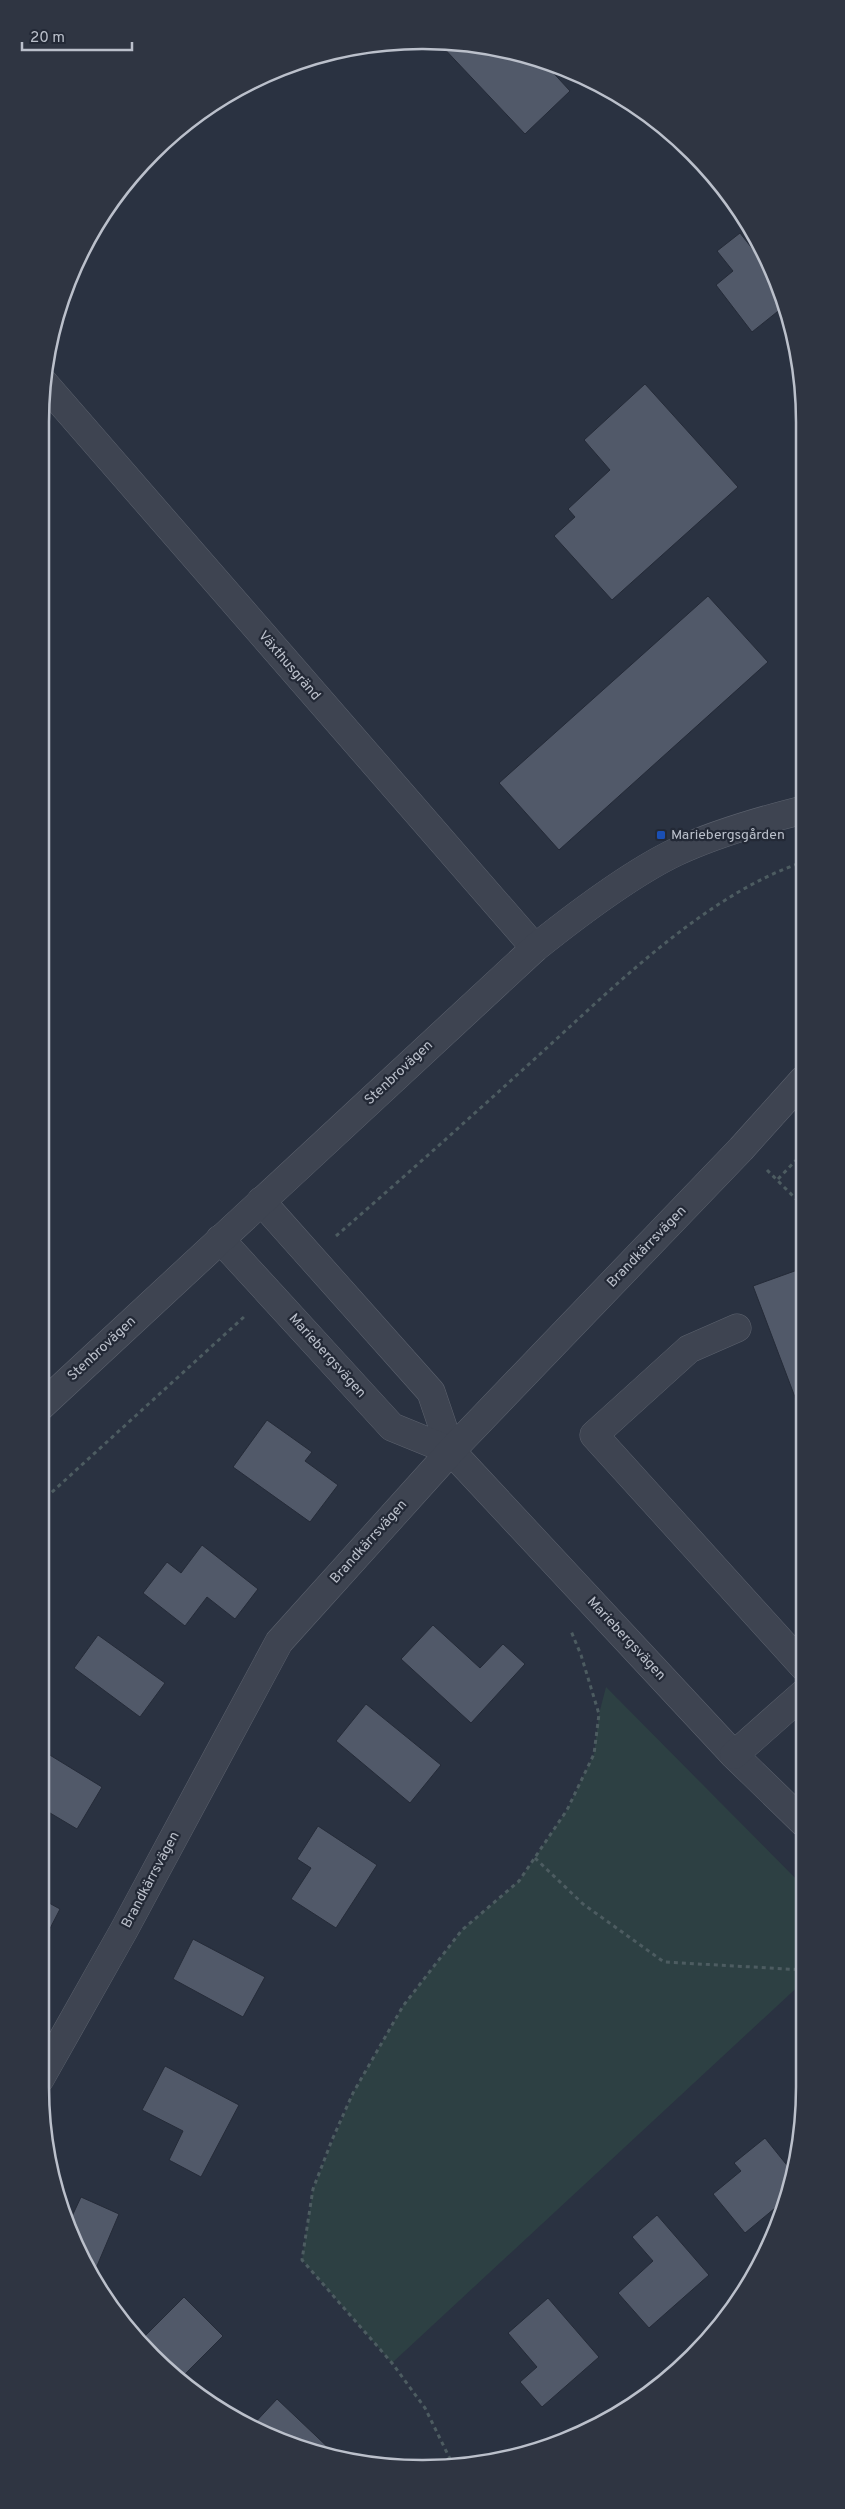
<svg xmlns="http://www.w3.org/2000/svg" width="845" height="2509" font-family="Overpass,sans-serif">
  <style>
    .green { fill: #2d4043 }
    .building { fill: #515969; stroke: #252b38 }
    .lines { fill: none; stroke-linecap: round; stroke-linejoin: round }
    .minor-casing { stroke: #5c626e; stroke-width: 29 }
    .tertiary-casing { stroke: #5c626e; stroke-width: 29 }
    .path { stroke: #4d5c61; stroke-width: 3; stroke-dasharray: 4 4; stroke-linecap: butt }
    .minor { stroke: #3e4451; stroke-width: 28 }
    .tertiary { stroke: #3e4451; stroke-width: 28 }
    .transit-dot { fill: #1a4fb4; stroke: #232936; stroke-width: 2 }
    .labels { text-anchor: middle; dominant-baseline: central; stroke-width: 4.5; stroke-linejoin: round; paint-order: stroke }
    .street-label { font-size: 14px; fill: #bbc0cb; stroke: #232936 }
    .poi-label { font-size: 14px; fill: #bbc0cb; stroke: #232936; text-anchor: start }
    .rim { fill: none; stroke: #bbc0cb; stroke-width: 2.5 }
  </style>
  <rect width="100%" height="100%" fill="#2a3241"/>
  <path class="green" d="M606 1687 805 1888V1980L392 2363 302 2260 313 2189 353 2093 403 2006 462 1930 519 1881 567 1810 594 1754 599 1714Z"/>
  <g class="building">
    <path d="M437 41 497 47 547 66 570 91 525 134Z"/>
    <path d="M740 233 758 256 764 252 766 254 782 308 752 332 716 285 733 271 717 251Z"/>
    <path d="M645 384 738 487 612 600 554 536 575 517 568 509 610 470 584 440Z"/>
    <path d="M708 596 768 662 559 850 499 783Z"/>
    <path d="M803 1268 804 1421 753 1286Z"/>
    <path d="M267 1420 312 1452 305 1461 338 1485 310 1522 233 1467Z"/>
    <path d="M202 1545 258 1589 235 1619 207 1597 185 1626 143 1593 167 1562 181 1573Z"/>
    <path d="M433 1625 480 1668 503 1644 525 1664 471 1723 401 1659Z"/>
    <path d="M98 1635 165 1683 140 1717 74 1668Z"/>
    <path d="M366 1704 441 1765 410 1803 336 1741Z"/>
    <path d="M40 1749 102 1787 77 1829 40 1807Z"/>
    <path d="M318 1826 377 1865 336 1928 291 1899 311 1868 297 1859Z"/>
    <path d="M40 1898 60 1909 40 1948Z"/>
    <path d="M193 1939 265 1977 243 2017 173 1979Z"/>
    <path d="M165 2066 239 2105 201 2177 169 2160 183 2131 142 2110Z"/>
    <path d="M765 2138 794 2174 786 2199 745 2233 713 2194 741 2171 734 2163Z"/>
    <path d="M81 2197 119 2214 94 2273 67 2227Z"/>
    <path d="M657 2215 709 2275 649 2328 618 2293 653 2261 632 2237Z"/>
    <path d="M184 2297 223 2336 183 2376 144 2337Z"/>
    <path d="M548 2298 599 2357 542 2407 520 2382 537 2367 508 2333Z"/>
    <path d="M277 2399 335 2454 250 2428Z"/>
  </g>
  <g class="lines">
    <defs>
      <g id="minor">
        <path d="M44 383 535 948"/>
        <path d="M261 1201 431 1392 451 1451 734 1755 804 1823"/>
        <path d="M220 1239 392 1427 451 1451"/>
        <path d="M737 1328 689 1349 594 1435 804 1667"/>
        <path d="M734 1755 804 1693"/>
        <path d="M40 2079 124 1930 279 1642 451 1451 741 1149 803 1080"/>
      </g>
      <path id="tertiary" d="M40 1407 535 948C575 916 630 874 676 852 717 833 759 821 803 810"/>
    </defs>
    <use href="#minor" class="minor-casing"/>
    <use href="#tertiary" class="tertiary-casing"/>
    <g class="path">
      <path d="M767 1170 803 1206"/>
      <path d="M778 1179 803 1153"/>
      <path d="M336 1236C404 1177 472 1116 539 1055 614 987 705 895 803 862"/>
      <path d="M40 1503 245 1316"/>
      <path d="M535 1858 583 1904 664 1962 805 1970"/>
      <path d="M458 2466 599 2425"/>
      <path d="M454 2467 425 2408 392 2363 302 2260 313 2189 332 2140 353 2093 403 2006 462 1930 519 1881 567 1810 594 1754 599 1714 581 1655 571 1631"/>
    </g>
    <use href="#minor" class="minor"/>
    <use href="#tertiary" class="tertiary"/>
  </g>
  <rect class="transit-dot" x="656" y="830" width="10" height="10" rx="2.5"/>
  <g class="labels">
    <g class="street-label">
      <text transform="translate(289 666) rotate(49)">Växthusgränd</text>
      <text transform="translate(399 1073) rotate(-43)">Stenbrovägen</text>
      <text transform="translate(647 1247) rotate(-46)">Brandkärrsvägen</text>
      <text transform="translate(102 1349) rotate(-43)">Stenbrovägen</text>
      <text transform="translate(327 1356) rotate(48)">Mariebergsvägen</text>
      <text transform="translate(369 1542) rotate(-48)">Brandkärrsvägen</text>
      <text transform="translate(626 1639) rotate(47)">Mariebergsvägen</text>
      <text transform="translate(151 1880) rotate(-62)">Brandkärrsvägen</text>
    </g>
    <g class="poi-label">
      <text x="671" y="835">Mariebergsgården</text>
    </g>
  </g>
  <path d="M0 0H845V2509H0ZM422 49H423A373 373 0 0 1 796 422V2087A373 373 0 0 1 423 2460H422A373 373 0 0 1 49 2087V422A373 373 0 0 1 422 49Z" fill="#2f3542" fill-rule="evenodd"/>
  <path class="rim" d="M422 49H423A373 373 0 0 1 796 422V2087A373 373 0 0 1 423 2460H422A373 373 0 0 1 49 2087V422A373 373 0 0 1 422 49Z"/>
  <path d="M22 42v8h110v-8" fill="none" stroke="#bbc0cb" stroke-width="2.5"/>
  <text x="30" y="42" font-size="15" fill="#bbc0cb" stroke="#232936" stroke-width="4" paint-order="stroke">20 m</text>
</svg>
